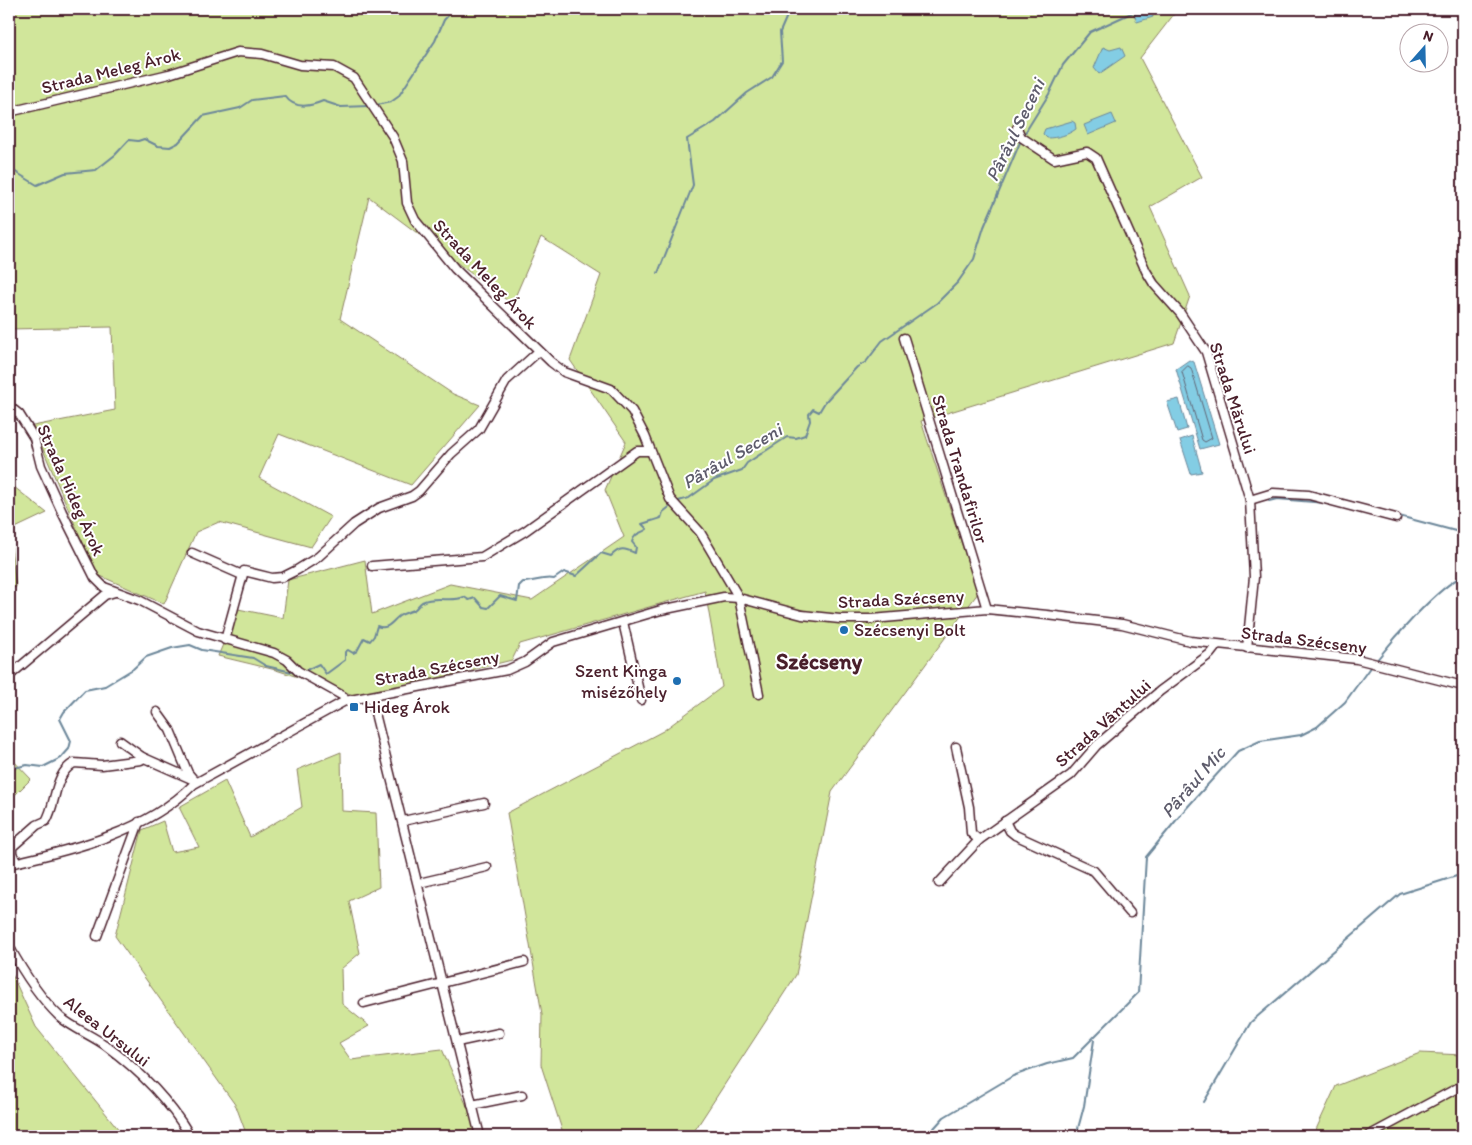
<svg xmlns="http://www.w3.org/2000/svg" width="1472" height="1145" font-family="Itim,sans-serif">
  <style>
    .green { fill: #d1e69b; stroke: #8e8263 }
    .water { fill: #83cde4; stroke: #6c879a }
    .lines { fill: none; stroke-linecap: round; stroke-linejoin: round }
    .shore { stroke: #616575; stroke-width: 1 }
    .stream { stroke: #6c879a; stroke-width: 2 }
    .minor-casing { stroke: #4a1f2b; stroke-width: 11 }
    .minor { stroke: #fff; stroke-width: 8 }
    .poi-dot { fill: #1f6fb2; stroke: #fff; stroke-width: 2 }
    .labels { text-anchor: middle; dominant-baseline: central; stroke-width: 4; stroke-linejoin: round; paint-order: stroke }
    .street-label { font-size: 18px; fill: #4a1f2b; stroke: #fff }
    .poi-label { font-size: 18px; fill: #4a1f2b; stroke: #fff; text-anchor: start }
    .water-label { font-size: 19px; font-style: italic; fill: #5e5c6c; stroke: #fff }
    .district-label { font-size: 22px; font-weight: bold; fill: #4a1f2b; stroke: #fff }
  </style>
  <rect width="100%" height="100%" fill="#fff"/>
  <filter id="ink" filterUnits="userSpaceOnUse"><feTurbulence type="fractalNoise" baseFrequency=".02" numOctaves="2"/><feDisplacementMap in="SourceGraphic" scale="10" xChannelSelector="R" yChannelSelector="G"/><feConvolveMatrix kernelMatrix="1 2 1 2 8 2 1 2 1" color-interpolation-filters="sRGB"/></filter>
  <g filter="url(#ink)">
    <g class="green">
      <path d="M9 9H1178L1140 58 1202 177 1150 207 1190 296 1174 343 921 421 978 593 832 792 796 975 691 1136H564L541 1065 542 1014 507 813 663 731 722 687 705 591 520 644 512 660 435 679 354 695 276 670 218 656 238 609 283 618 288 580 365 560 372 614 450 584 532 600 624 537 605 490 626 442 570 360 601 275 541 237 512 304 369 197 340 319 453 394 480 405 411 485 279 434 259 478 331 517 311 547 219 522 196 532 164 604 96 574 33 426 115 410 112 327 9 329Z"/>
      <path d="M9 483 47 513 9 531 16 587 9 590Z"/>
      <path d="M341 752 342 811 376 813 379 887 349 901 360 953 341 969 342 1004 369 1026 339 1043 351 1060 442 1049 480 1136H247L236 1106 115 936 142 830 163 821 172 852 199 847 179 807 225 781 250 837 302 807 297 770Z"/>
      <path d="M9 756 31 779 9 801Z"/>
      <path d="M9 968 36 1027 124 1136H9Z"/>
      <path d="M1420 1053 1463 1055V1136H1313L1336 1086Z"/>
    </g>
    <g class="water">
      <path d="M1146 9 1152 11 1153 17 1137 22 1134 14Z"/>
      <path d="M1103 47 1110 50 1121 47 1125 56 1099 74 1094 68Z"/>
      <path d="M1112 114 1116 123 1088 135 1084 125Z"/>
      <path d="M1072 121 1075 123 1076 129C1068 135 1057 138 1047 138L1043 134 1045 129Z"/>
      <path d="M1189 360 1194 362 1219 444 1200 449 1176 369Z"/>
      <path d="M1179 399 1187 429 1177 432 1167 402Z"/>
      <path d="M1192 436 1202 472 1191 474 1180 440Z"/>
    </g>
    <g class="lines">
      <path class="shore" d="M1188 366 1191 368 1212 438 1205 442 1202 440 1182 372Z"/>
      <g class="stream">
        <path d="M376 105 391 102 398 97 435 41 444 20 454 9"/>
        <path d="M1023 136 1049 94 1063 65 1090 32 1140 9"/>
        <path d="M9 168 37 185 65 173 96 170 115 155 129 140 138 141 144 139 158 146 170 147 178 143 203 116 240 108 252 100 285 96C294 109 309 107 323 101L341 107 369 106"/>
        <path d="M658 273 693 185 687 139 715 122 747 93 772 77 782 61 780 32 790 9"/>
        <path d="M1269 501 1277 499 1326 503"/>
        <path d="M675 502 689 498 714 480 742 470 747 463 787 437 796 438 805 435 810 421 809 414 813 409 819 412 825 402 857 367 866 362 882 341 937 303 958 282 974 259 984 227 1021 140"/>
        <path d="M1399 516 1463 533"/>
        <path d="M1376 661C1394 638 1438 587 1463 576"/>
        <path d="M304 671 319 664 326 674 345 660V652L348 650 353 653 357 651 364 638 370 641 374 636 377 626C388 631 392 621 399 616 404 613 409 612 414 610 417 608 419 604 422 602 436 595 451 603 464 597L469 600 475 598 483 607 488 608 500 596 517 601 519 586 523 582C534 582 543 577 554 579L564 572 576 576 601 553 611 556C620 547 624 548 635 553L636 547 632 542C635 532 641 534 647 529L642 524 661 518 663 512 672 505"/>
        <path d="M9 769 27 765 43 767 61 758 69 749 71 741 60 719 64 712 85 690 105 686 133 669 146 657 172 648 190 645 202 650 253 658 266 666 292 672 298 676 301 675"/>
        <path d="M1204 1102 1251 1022 1400 894 1463 874"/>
        <path d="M927 1136 944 1117 1013 1076 1047 1064 1073 1058 1138 993 1146 857 1183 812 1238 751 1260 741 1301 735 1317 727 1345 702 1371 666"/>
        <path d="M1076 1136 1084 1106 1094 1040"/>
      </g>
      <defs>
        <g id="minor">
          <path d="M9 112 169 74 238 52 262 54 300 65 334 67 354 78 393 137 403 161 407 203 415 220 455 269 551 362 564 372 611 389 632 411 645 436 670 499 700 532 739 598 759 694"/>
          <path d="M1017 128 1021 137 1054 159 1087 152 1096 158 1146 271 1154 284 1180 313 1206 352 1250 500 1254 577 1247 648"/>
          <path d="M904 338 987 609"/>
          <path d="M9 406 19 414 34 438 41 466 62 512 95 578 104 587 139 600 198 631 274 653 287 660 298 671 343 696 345 701"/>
          <path d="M1250 500 1273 493 1309 495 1396 518"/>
          <path d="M192 553 242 575"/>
          <path d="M372 566 482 557 525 531 637 451H650"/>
          <path d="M623 622 641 700"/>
          <path d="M225 640 244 571 272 578 283 577 297 570 318 557 354 524 379 508 412 496 419 491 451 454 479 429 507 380 539 351"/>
          <path d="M9 676 105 595 115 592"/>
          <path d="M371 697 480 1136"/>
          <path d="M157 712 170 730 188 773 194 780"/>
          <path d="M120 741 142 757"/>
          <path d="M956 747 969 807 971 833 979 840"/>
          <path d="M403 821 484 803"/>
          <path d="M1005 821 1010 831 1015 835 1094 871 1130 913"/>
          <path d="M16 862 12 853V847L37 825 46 821C57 803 53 775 74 763L102 765 141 760 142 757 194 780"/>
          <path d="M9 864C72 850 147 832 194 784L345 701 507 670 525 662 553 642 661 610 724 597 739 598 802 615 840 619H872L987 609 1047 615 1122 624 1190 641 1357 659 1463 686"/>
          <path d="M419 883 487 867"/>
          <path d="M939 883 979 840 1071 775 1097 745 1160 691 1210 654 1217 645"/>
          <path d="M97 936 139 822"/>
          <path d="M9 946C22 970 40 998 60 1017 73 1028 91 1035 105 1045 139 1070 169 1100 190 1136"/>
          <path d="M364 1003 524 962"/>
          <path d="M457 1042 499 1033"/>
          <path d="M472 1105 522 1095"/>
          <path d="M1368 1136 1463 1085"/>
        </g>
      </defs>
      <use href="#minor" class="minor-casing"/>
      <use href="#minor" class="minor"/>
    </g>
  </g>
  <g class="poi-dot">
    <circle cx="844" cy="630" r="5"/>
    <circle cx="677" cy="681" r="5"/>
    <rect x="349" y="702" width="10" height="10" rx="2.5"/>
  </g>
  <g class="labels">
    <g class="street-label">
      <text transform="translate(111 71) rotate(-14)">Strada Meleg Árok</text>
      <text transform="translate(485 274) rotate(47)">Strada Meleg Árok</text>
      <text transform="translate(1233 398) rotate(72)">Strada Mărului</text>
      <text transform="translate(960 469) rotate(73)">Strada Trandafirilor</text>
      <text transform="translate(71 490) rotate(66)">Strada Hideg Árok</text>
      <text transform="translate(901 599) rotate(-3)">Strada Szécseny</text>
      <text transform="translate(1304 640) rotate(7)">Strada Szécseny</text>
      <text transform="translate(437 668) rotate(-11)">Strada Szécseny</text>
      <text transform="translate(1103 723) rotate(-42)">Strada Vântului</text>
      <text transform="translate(107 1031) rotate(38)">Aleea Ursului</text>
    </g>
    <g class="poi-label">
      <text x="854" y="630">Szécsenyi Bolt</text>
      <text x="667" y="671" text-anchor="end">Szent Kinga<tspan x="667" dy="21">misézőhely</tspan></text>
      <text x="364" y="707">Hideg Árok</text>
    </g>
    <g class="water-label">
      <text transform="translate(1015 130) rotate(-64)">Pârâul Seceni</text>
      <text transform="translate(732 456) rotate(-30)">Pârâul Seceni</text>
      <text transform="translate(1193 782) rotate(-49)">Pârâul Mic</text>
    </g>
    <g class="district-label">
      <text x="819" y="661">Szécseny</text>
    </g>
  </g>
  <rect width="1472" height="1145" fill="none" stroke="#fff" stroke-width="30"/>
  <rect x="15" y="15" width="1442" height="1115" fill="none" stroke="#4a1f2b" stroke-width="2" filter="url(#ink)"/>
  <g transform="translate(1424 48) rotate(20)"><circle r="24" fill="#ffffff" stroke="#b7a5aa"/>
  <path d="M0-4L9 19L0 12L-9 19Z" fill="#1f6fb2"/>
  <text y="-8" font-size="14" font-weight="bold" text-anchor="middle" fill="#4a1f2b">N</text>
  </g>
</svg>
